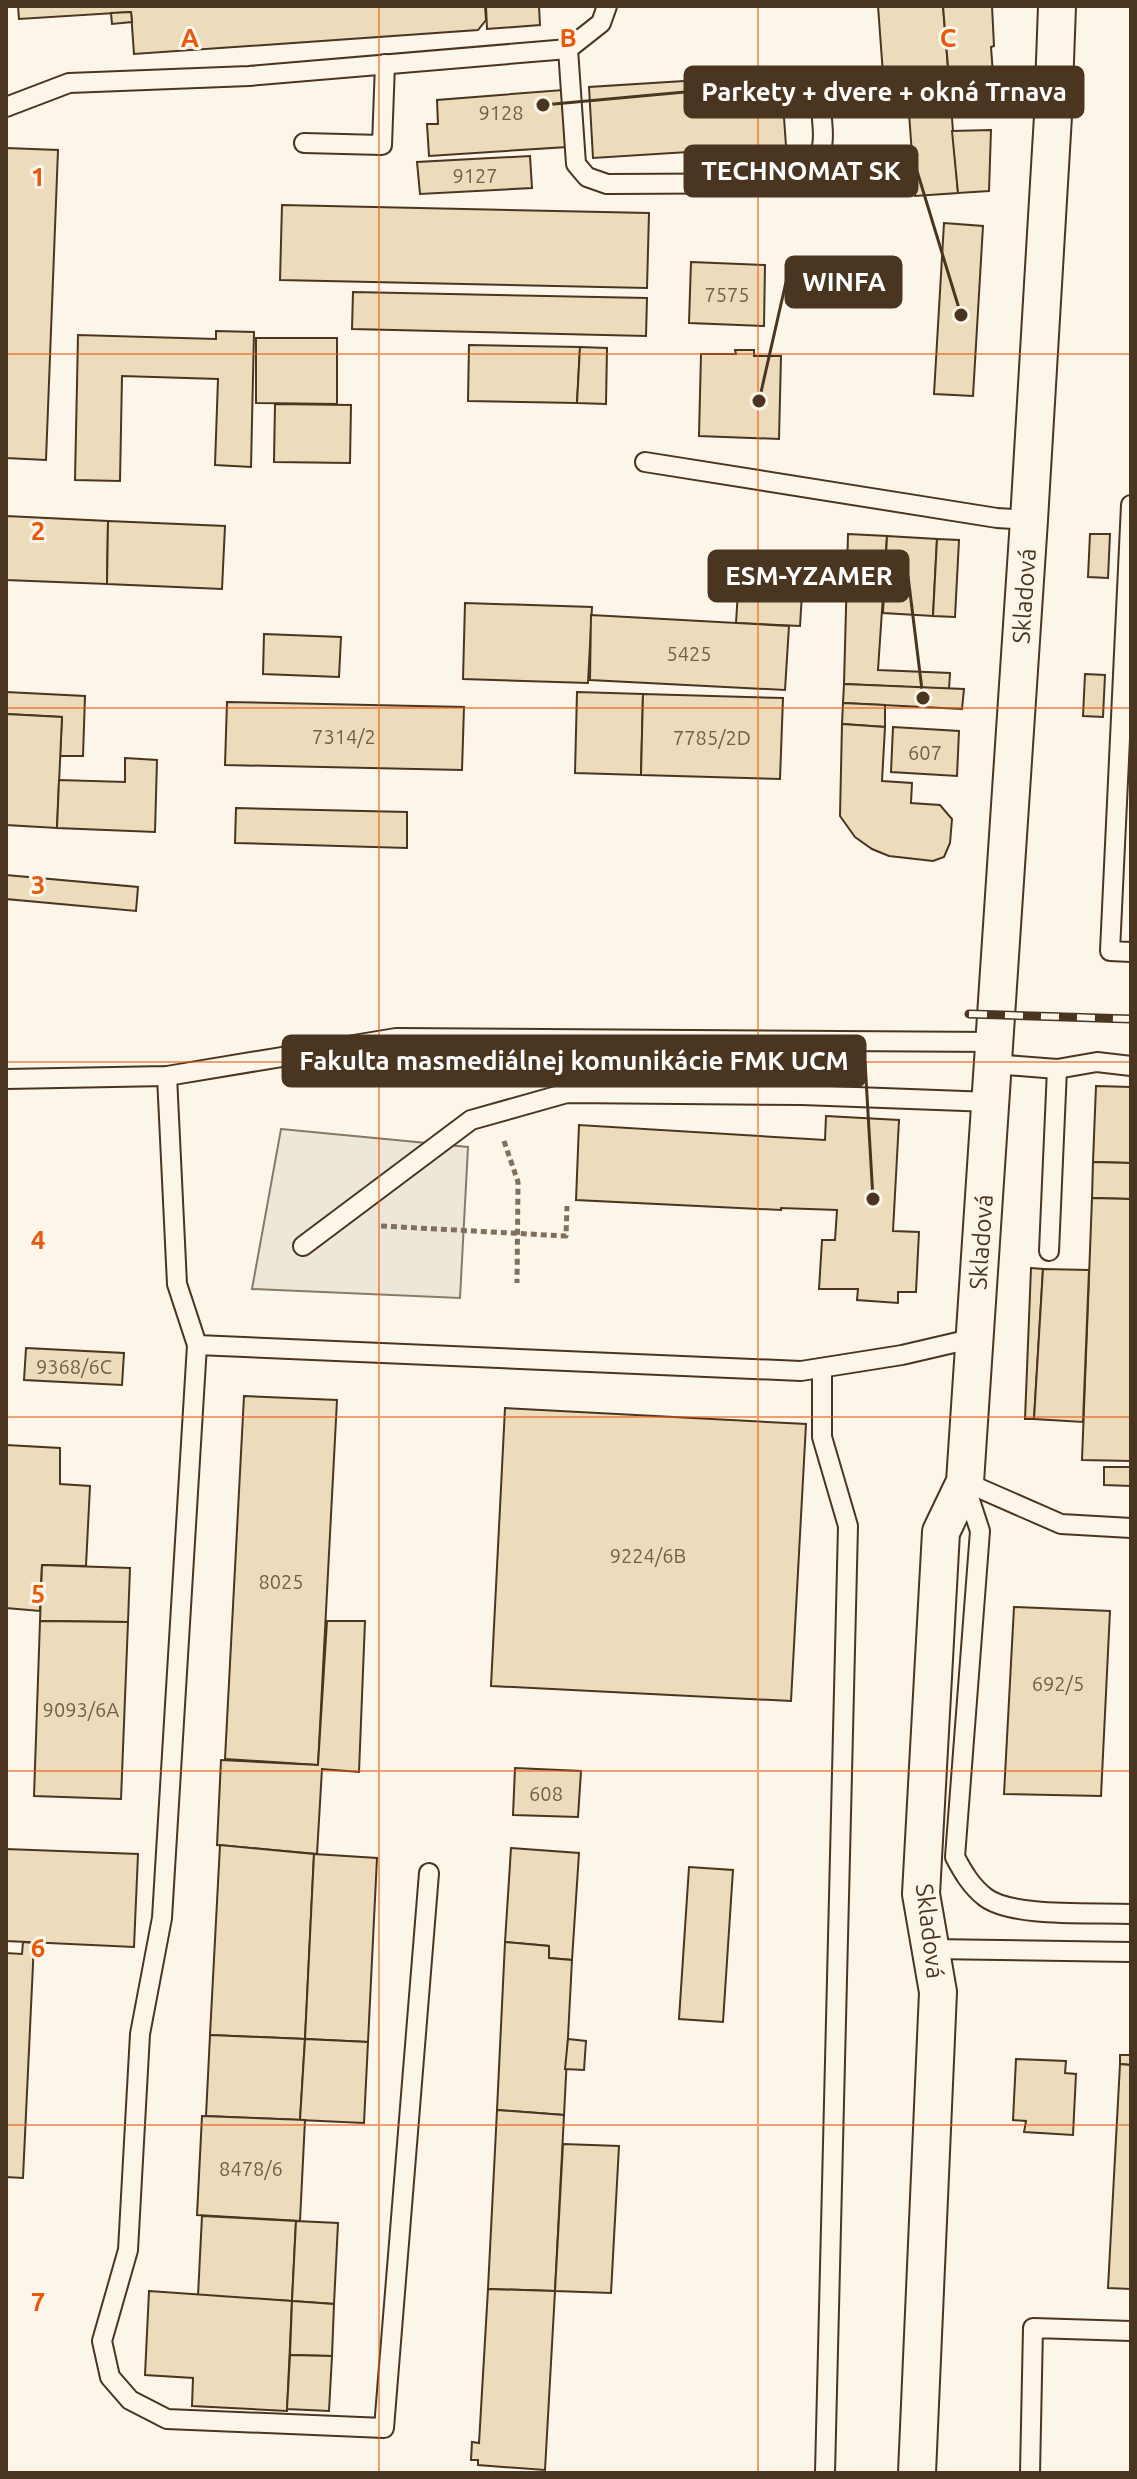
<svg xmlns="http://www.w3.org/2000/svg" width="1137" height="2479" font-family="Ubuntu,sans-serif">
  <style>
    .parking { fill: #ede7d9; stroke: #887966; stroke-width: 2 }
    .building { fill: #ecdcbc; stroke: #4a3520; stroke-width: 2 }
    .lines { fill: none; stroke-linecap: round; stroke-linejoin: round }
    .service-casing { stroke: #4a3520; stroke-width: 22 }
    .minor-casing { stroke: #4a3520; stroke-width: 40 }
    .path { stroke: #7f6f5c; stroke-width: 5; stroke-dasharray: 6 4; stroke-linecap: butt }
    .service { stroke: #fbf6e9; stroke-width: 18 }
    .minor { stroke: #fbf6e9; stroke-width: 36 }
    .rail-casing { stroke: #4a3520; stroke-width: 9 }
    .rail { stroke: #fbf6e9; stroke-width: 6; stroke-dasharray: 18; stroke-linecap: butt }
    .grid { fill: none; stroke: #e8590c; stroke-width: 2; stroke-opacity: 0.55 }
    .labels { text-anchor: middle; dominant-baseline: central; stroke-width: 6; stroke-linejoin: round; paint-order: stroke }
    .number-label { font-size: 20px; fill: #725f47 }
    .street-label { font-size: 24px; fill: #4a3520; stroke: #fbf6e9 }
    .grid-label { font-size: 26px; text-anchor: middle; font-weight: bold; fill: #e8590c; stroke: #fbf6e9; stroke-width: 6; stroke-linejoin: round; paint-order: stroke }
    .leader { fill: none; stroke: #4a3520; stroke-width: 3 }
    .callout-dot { fill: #4a3520; stroke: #fbf6e9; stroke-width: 3 }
    .callout { fill: #4a3520; stroke: #4a3520; stroke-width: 3 }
    .callout-label { font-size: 26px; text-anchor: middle; font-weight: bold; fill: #fff }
  </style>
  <rect width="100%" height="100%" fill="#fbf6e9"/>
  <path class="parking" d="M281 1129 468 1147 460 1298 252 1289Z"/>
  <g class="building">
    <path d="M18 6H485L486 20 478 30 134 54 131 12 19 19Z"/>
    <path d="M486 6H539L540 25 487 29Z"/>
    <path d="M878 6H943L958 193 915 196 906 72 883 74Z"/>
    <path d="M943 6H992L994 46 991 47 994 88 950 91Z"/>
    <path d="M131 12 132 22 112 24 111 13Z"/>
    <path d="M781 75 786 146 593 158 589 87Z"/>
    <path d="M563 90 567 147 429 156 427 124H438L437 100Z"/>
    <path d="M991 130 989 191 958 193 952 131Z"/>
    <path d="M6 148 58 150 46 460 6 458Z"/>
    <path d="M530 156 532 188 420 194 417 162Z"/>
    <path d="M282 205 649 213 647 288 280 280Z"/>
    <path d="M944 223 983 226 973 396 934 394Z"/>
    <path d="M691 262 765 265 764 326 689 323Z"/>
    <path d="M353 292 647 298 646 336 352 329Z"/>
    <path d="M216 331 254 332 251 467 215 465 218 379 122 376 120 481 75 480 78 335 216 339Z"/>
    <path d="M256 338H337V404L256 403Z"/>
    <path d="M469 345 580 347 577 403 468 401Z"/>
    <path d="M580 347 607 348 606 404 577 403Z"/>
    <path d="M735 350H754V356H781L779 439 699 436 701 354H736Z"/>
    <path d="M275 404 351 405 350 463 274 462Z"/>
    <path d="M6 516 108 521 107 584 6 580Z"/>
    <path d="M108 521 225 526 222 589 107 584Z"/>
    <path d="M848 534 887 536 878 670 950 673 949 689 844 684Z"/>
    <path d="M1090 534H1110L1108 578 1088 577Z"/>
    <path d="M887 536 937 539 933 616 883 613Z"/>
    <path d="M937 539 959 540 955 617 933 616Z"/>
    <path d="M740 558 804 561 800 626 736 623Z"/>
    <path d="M465 603 592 607 588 683 463 679Z"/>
    <path d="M591 615 789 626 785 690 590 680Z"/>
    <path d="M264 634 341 637 339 677 263 674Z"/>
    <path d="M1085 674 1105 675 1103 717 1083 716Z"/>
    <path d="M844 684 964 689 962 709 843 703Z"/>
    <path d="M6 692 85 696 83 756H60L62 717 6 714Z"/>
    <path d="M577 692 643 694 641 775 575 773Z"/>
    <path d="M643 694 783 698 780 779 641 775Z"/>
    <path d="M227 702 464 707 462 770 225 765Z"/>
    <path d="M843 703 885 705V727L842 724Z"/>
    <path d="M6 714 62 717 57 828 6 825Z"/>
    <path d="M842 724 885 727 882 781 912 783 911 803 940 805 952 819 950 843 944 857 933 861 889 856 872 849 855 837 840 816Z"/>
    <path d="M893 727 959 731 957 776 891 772Z"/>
    <path d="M125 758 157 760 155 832 57 828 59 780 125 782Z"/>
    <path d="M236 808 407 812V848L235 843Z"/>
    <path d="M6 875 138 887 136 911 6 899Z"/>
    <path d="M1096 1086 1131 1087V1163L1093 1162Z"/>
    <path d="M826 1116 899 1120 893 1231 919 1232 916 1292H898V1303L857 1300 858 1289H819L822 1240H835L837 1210 781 1208V1210L576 1200 579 1125 825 1140Z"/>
    <path d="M1093 1162 1131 1163V1199L1092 1198Z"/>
    <path d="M1092 1198 1131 1199V1461L1082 1460Z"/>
    <path d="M1031 1268 1043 1269 1034 1419H1025Z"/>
    <path d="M1043 1269 1089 1270 1083 1422 1034 1419Z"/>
    <path d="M26 1348 124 1353 122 1385 24 1380Z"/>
    <path d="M244 1396 337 1400 318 1765 225 1759Z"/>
    <path d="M505 1408 806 1424 791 1701 491 1686Z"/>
    <path d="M6 1445 60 1448V1484L90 1486 86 1566 42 1565 40 1611 6 1608Z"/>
    <path d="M1104 1467H1131V1486L1104 1485Z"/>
    <path d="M42 1565 130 1568 128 1622 40 1621Z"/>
    <path d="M1014 1607 1110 1611 1101 1796 1004 1794Z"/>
    <path d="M40 1621 128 1622 121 1799 34 1796Z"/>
    <path d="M327 1621H365L359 1772 322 1769 317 1854 217 1845 221 1760 318 1765Z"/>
    <path d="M515 1768 581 1771 578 1817 513 1815Z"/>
    <path d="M220 1845 314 1854 305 2039 210 2035Z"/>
    <path d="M511 1848 579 1853 572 1960 549 1958V1946L505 1942Z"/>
    <path d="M6 1849 138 1854 134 1947 6 1941Z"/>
    <path d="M314 1854 377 1858 368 2042 305 2039Z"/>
    <path d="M689 1867 733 1870 723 2022 679 2019Z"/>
    <path d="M23 1942 34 1943 23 2178 6 2177V1953L22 1954Z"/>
    <path d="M505 1942 549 1946V1958L572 1960 564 2115 497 2110Z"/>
    <path d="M210 2035 305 2039 300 2120 206 2116Z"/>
    <path d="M305 2039 368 2042 364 2123 300 2120Z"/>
    <path d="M568 2039 586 2041 584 2070 565 2069Z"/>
    <path d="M1120 2055H1131V2065L1120 2064Z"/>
    <path d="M1016 2059 1066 2061 1065 2073 1076 2074 1073 2135 1024 2132 1026 2121 1013 2120Z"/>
    <path d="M1120 2064 1131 2065V2289L1108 2288Z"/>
    <path d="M497 2110 564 2115 555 2291 488 2289Z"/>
    <path d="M202 2116 305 2120 300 2221 197 2215Z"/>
    <path d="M563 2144 619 2146 611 2293 555 2291Z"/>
    <path d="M202 2216 296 2221 292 2301 198 2296Z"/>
    <path d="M296 2221 338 2223 334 2304 292 2301Z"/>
    <path d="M488 2289 555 2291 545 2470 478 2465V2460H471L472 2442 479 2443Z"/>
    <path d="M149 2291 292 2301 287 2411 192 2406 193 2378 145 2375Z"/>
    <path d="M292 2301 334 2304 332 2356 290 2355Z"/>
    <path d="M290 2355 332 2356 329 2411 287 2409Z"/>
  </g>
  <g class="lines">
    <defs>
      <g id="service">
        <path d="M568 49 576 164 587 177 607 184 790 183C826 162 825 147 821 109"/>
        <path d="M6 107 69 83 249 76 568 49 601 23 607 6"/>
        <path d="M304 143 382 145 385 64"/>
        <path d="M645 462 997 518 1029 520"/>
        <path d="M1131 505 1110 951 1131 952"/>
        <path d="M994 1064 1057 1069 1049 1251"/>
        <path d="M1057 1069 1097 1062 1131 1066"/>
        <path d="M167 1076 177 1284 197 1345"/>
        <path d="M6 1079 167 1076 396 1038 995 1042"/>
        <path d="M303 1246 471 1120 567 1093 802 1095 991 1102"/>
        <path d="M822 1368V1437L848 1526 825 2473"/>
        <path d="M965 1482 1061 1524 1131 1528"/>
        <path d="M965 1485 980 1531 955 1857C963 1872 971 1886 985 1897 1012 1918 1095 1912 1131 1914"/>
        <path d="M429 1873 384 2428 167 2419 130 2400 110 2377 102 2341 128 2250 140 2034 162 1918 197 1345 801 1371 902 1355 975 1338"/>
        <path d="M931 1949 1131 1952"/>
        <path d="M1030 2473 1033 2328 1131 2331"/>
      </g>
      <path id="minor" d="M917 2473 938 1992 921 1894 941 1532 965 1482 1029 520 1053 116 1057 6"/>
    </defs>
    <use href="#service" class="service-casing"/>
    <use href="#minor" class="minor-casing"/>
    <g class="path">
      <path d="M504 1141 518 1182 517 1283"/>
      <path d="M381 1226 566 1236 567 1206"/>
    </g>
    <use href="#service" class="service"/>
    <use href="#minor" class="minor"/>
    <defs>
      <path id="rail" d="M969 1014 1131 1019"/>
    </defs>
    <use href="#rail" class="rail-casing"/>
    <use href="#rail" class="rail"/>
  </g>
  <path class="grid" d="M379 6V2473M758 6V2473M6 354H1131M6 708H1131M6 1062H1131M6 1417H1131M6 1771H1131M6 2125H1131"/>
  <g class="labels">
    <g class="number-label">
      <text x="501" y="112">9128</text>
      <text x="475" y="175">9127</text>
      <text x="727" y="294">7575</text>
      <text x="689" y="653">5425</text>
      <text x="344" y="736">7314/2</text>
      <text x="712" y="737">7785/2D</text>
      <text x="925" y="752">607</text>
      <text x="74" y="1366">9368/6C</text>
      <text x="648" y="1555">9224/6B</text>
      <text x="281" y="1581">8025</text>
      <text x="1058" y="1683">692/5</text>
      <text x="81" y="1709">9093/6A</text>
      <text x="546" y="1793">608</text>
      <text x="251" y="2168">8478/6</text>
    </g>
    <g class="street-label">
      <text transform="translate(1024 596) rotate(-86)">Skladová</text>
      <text transform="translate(981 1242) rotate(-86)">Skladová</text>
      <text transform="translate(930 1931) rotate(83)">Skladová</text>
    </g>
  </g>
  <g class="grid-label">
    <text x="190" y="47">A</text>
    <text x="568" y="47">B</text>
    <text x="948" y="47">C</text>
    <text x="38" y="186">1</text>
    <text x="38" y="540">2</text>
    <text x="38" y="894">3</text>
    <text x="38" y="1249">4</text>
    <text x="38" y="1603">5</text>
    <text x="38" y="1957">6</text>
    <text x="38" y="2311">7</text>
  </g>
  <path class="leader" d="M543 105L685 92M961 315L917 171M759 401L786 282M923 698L908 576M873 1199L865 1061"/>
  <g class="callout-dot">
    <circle cx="543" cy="105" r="8"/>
    <circle cx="961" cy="315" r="8"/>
    <circle cx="759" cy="401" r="8"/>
    <circle cx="923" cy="698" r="8"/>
    <circle cx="873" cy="1199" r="8"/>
  </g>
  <g class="callout">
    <rect x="685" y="67" width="398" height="50" rx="8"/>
    <rect x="685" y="146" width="232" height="50" rx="8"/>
    <rect x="786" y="257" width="115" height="50" rx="8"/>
    <rect x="709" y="551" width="199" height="50" rx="8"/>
    <rect x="283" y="1036" width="582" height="50" rx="8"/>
  </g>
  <g class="callout-label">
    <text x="884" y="101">Parkety + dvere + okná Trnava</text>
    <text x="801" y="180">TECHNOMAT SK</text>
    <text x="844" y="291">WINFA</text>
    <text x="809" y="585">ESM-YZAMER</text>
    <text x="574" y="1070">Fakulta masmediálnej komunikácie FMK UCM</text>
  </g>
  <rect width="1137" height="2479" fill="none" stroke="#4a3520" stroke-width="16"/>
</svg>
